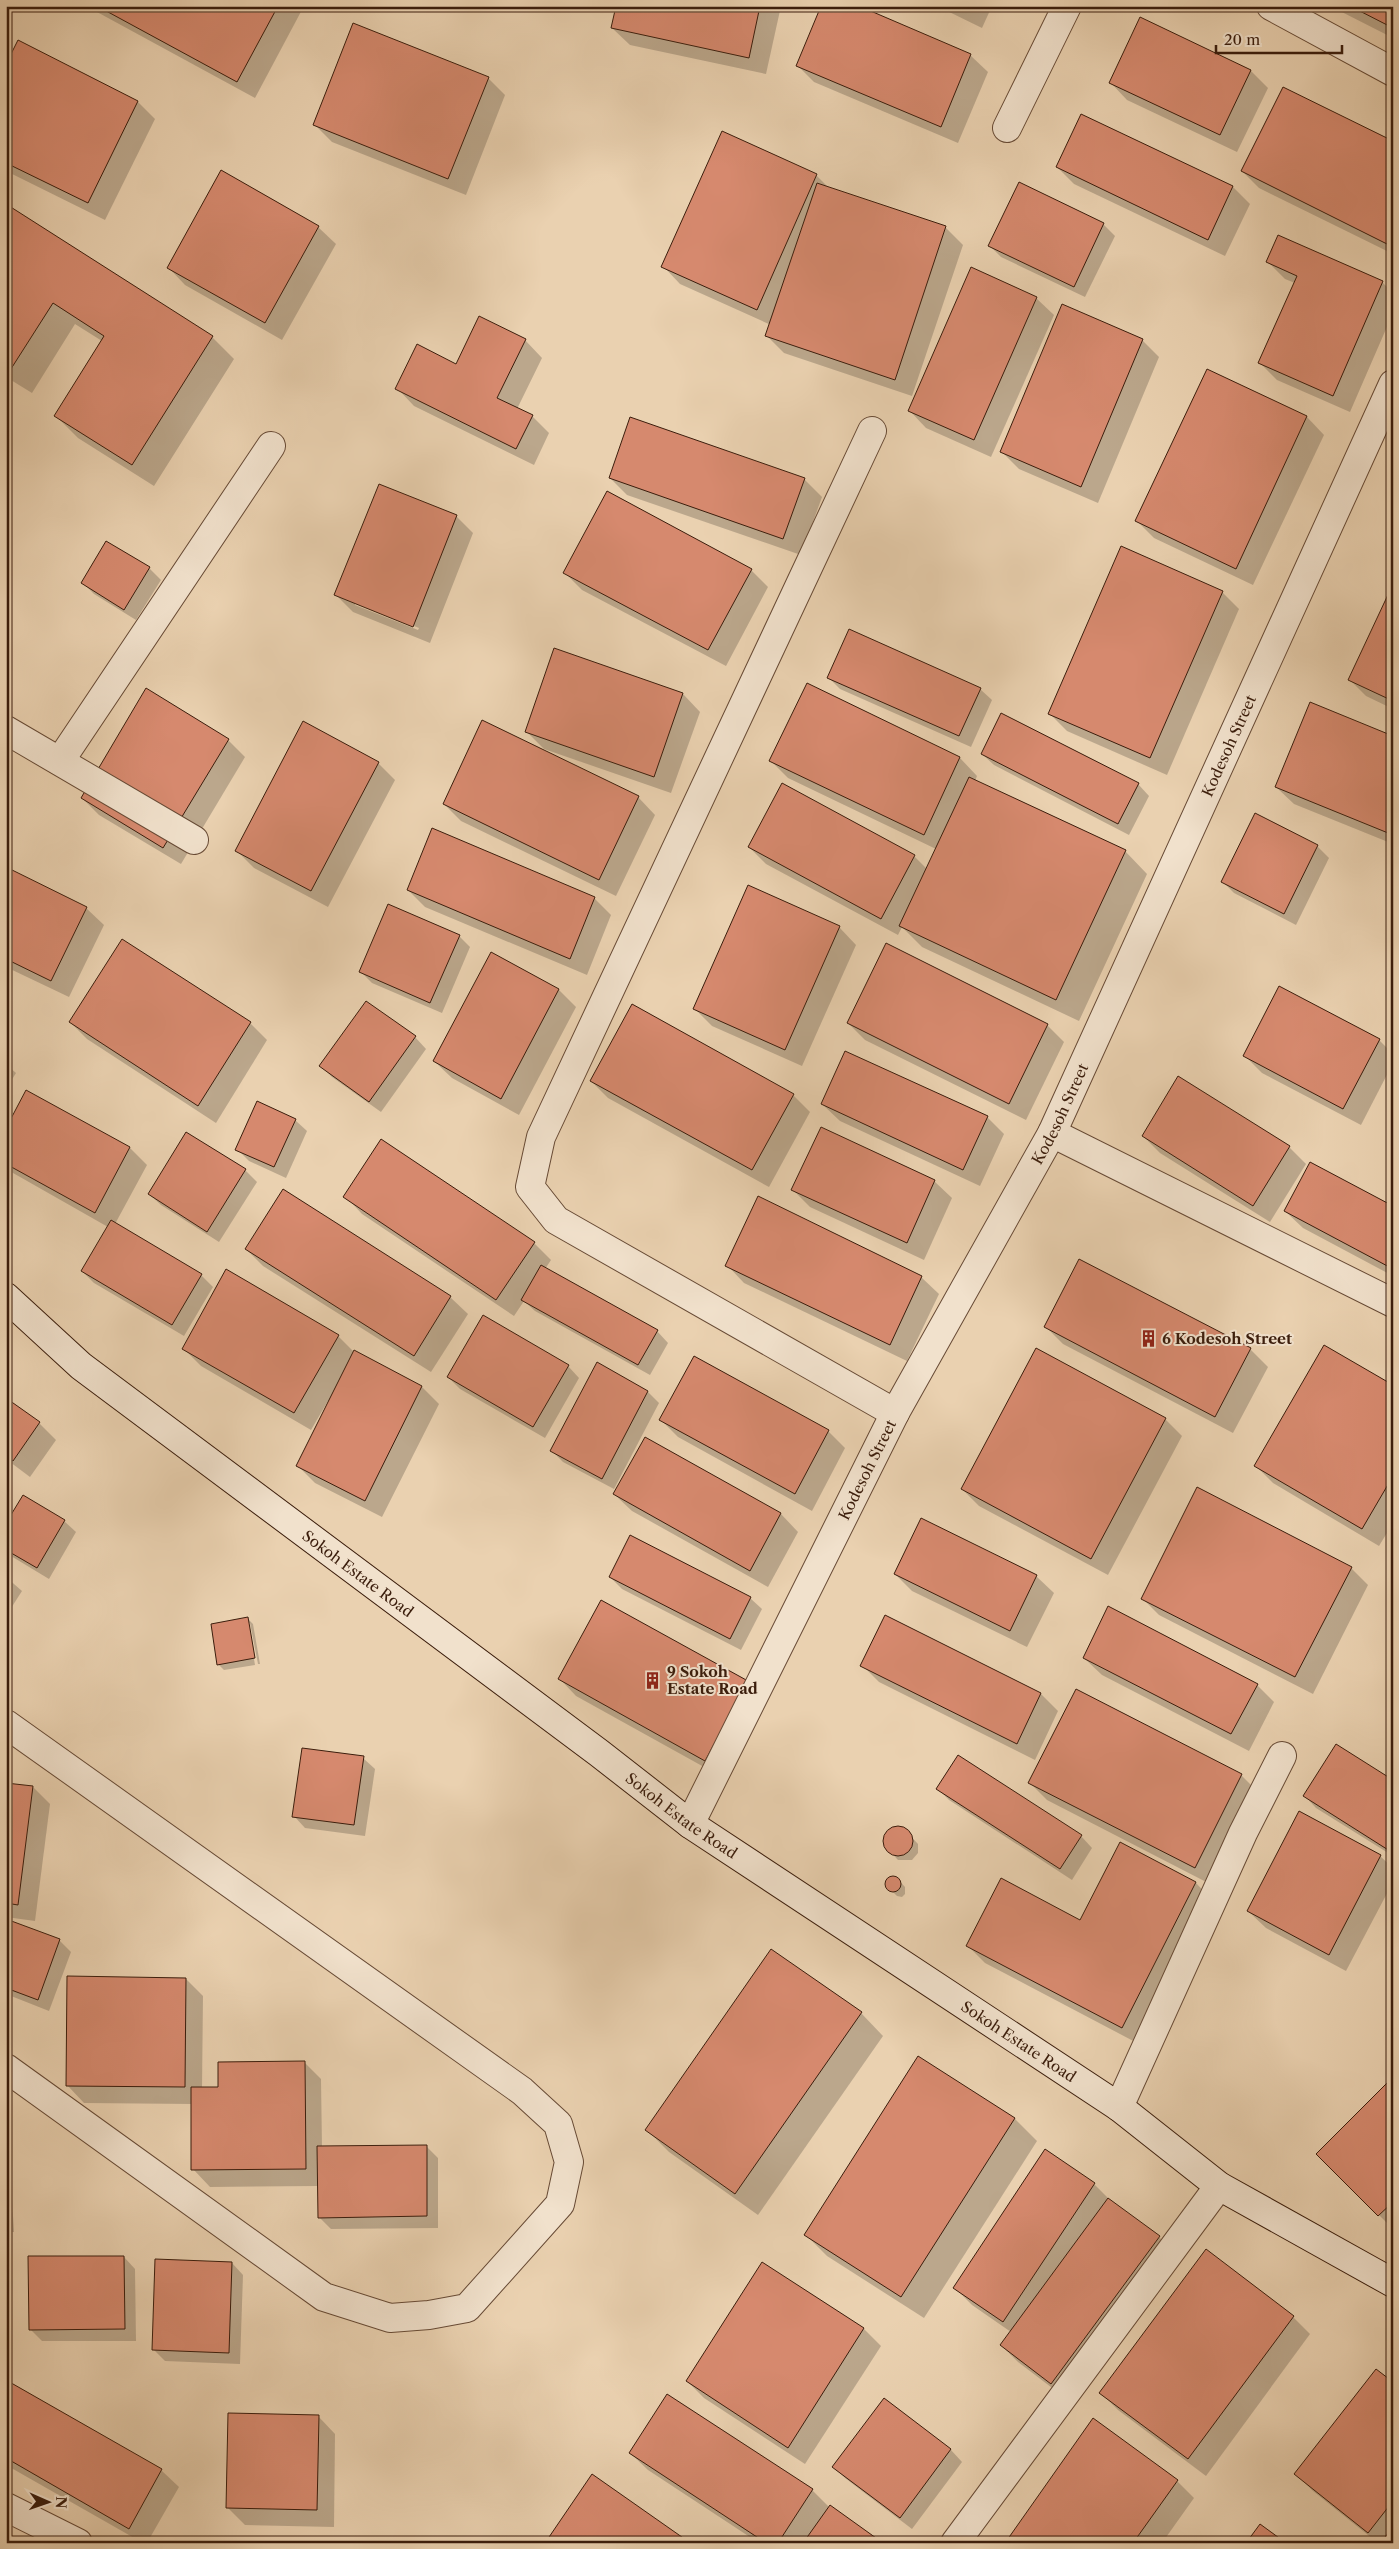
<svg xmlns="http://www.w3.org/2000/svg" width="1399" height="2549" font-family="'Libre Caslon Text',serif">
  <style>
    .shadow { fill: #0003; fill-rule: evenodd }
    .building { fill: #d6896e; stroke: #3b1d0c }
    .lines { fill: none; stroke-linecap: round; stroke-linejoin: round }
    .street-casing { stroke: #674a35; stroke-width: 30 }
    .secondary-casing { stroke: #3b1d0c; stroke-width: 30 }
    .street { stroke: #f1e1cc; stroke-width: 28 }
    .secondary { stroke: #f1e1cc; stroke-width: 28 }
    .labels { text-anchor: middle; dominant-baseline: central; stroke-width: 4; stroke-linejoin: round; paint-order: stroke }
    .street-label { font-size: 15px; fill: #3b1d0c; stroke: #f1e1cc }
    .poi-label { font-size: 15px; font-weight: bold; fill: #3b1d0c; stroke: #f1e1cc; text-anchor: start }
  </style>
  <rect width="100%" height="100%" fill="#ead1b0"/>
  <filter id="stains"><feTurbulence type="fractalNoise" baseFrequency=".004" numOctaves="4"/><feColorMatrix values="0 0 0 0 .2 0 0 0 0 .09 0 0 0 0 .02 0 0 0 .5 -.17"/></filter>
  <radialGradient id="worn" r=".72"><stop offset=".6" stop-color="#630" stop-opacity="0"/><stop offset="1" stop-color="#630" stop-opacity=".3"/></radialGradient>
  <g class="shadow">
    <path d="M86 6H304L255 98Z"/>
    <path d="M617 6H781L766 74 630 45 612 28Z"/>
    <path d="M937 6H992L982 28Z"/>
    <path d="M1393 6V38L1330 6Z"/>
    <path d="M18 42 138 102 155 119 105 220 6 171V67Z"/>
    <path d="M970 55 988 72 958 143 814 82 797 65Z"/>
    <path d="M1251 71 1268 88 1237 152 1127 100 1110 82Z"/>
    <path d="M488 78 505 95 466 195 332 142 314 124Z"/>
    <path d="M1082 116 1233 187 1250 204 1225 256 1074 184 1057 167Z"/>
    <path d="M1393 143V254L1259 188 1242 171Z"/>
    <path d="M221 172 318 227 336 244 282 340 185 285 168 267Z"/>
    <path d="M816 175 830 189 946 228 963 245 912 396 784 353 767 336 771 325 680 284 663 266Z"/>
    <path d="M6 205 212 337 234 359 154 486 78 438 56 416 102 341 75 324 32 393 6 377Z"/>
    <path d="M1103 224 1115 236 1085 297 1001 257 990 246Z"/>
    <path d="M1268 262 1382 282 1393 293V313L1350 412 1277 380 1260 363 1295 283 1285 279Z"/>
    <path d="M1036 298 1054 315 991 457 926 428 909 410Z"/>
    <path d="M525 340 542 358 517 409 532 416 549 433 534 465 414 406 397 388Z"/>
    <path d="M1142 340 1159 357 1098 503 1019 469 1002 452Z"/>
    <path d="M1207 370 1307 417 1324 435 1253 585 1154 538 1137 521Z"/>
    <path d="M610 478 804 479 822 497 801 555 627 495Z"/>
    <path d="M456 516 473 533 430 643 353 612 336 595ZM355 602 419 628 418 630 355 605Z"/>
    <path d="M149 568 161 580 136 620 94 594 83 583Z"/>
    <path d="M751 570 768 587 726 666 582 590 565 573Z"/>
    <path d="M1393 586V709L1366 696 1349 679Z"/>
    <path d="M1222 592 1239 609 1167 775 1067 731 1050 714Z"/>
    <path d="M555 650 683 694 700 712 671 793 544 749 527 732Z"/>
    <path d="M829 678 980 689 992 700 971 747 840 689Z"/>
    <path d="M808 685 960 758 977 776 975 781 1125 851 1147 874 1079 1021 922 947 902 927 898 935 766 864 749 847 914 856 927 869 936 849 788 778 771 761Z"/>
    <path d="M1393 737V844L1294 804 1276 787Z"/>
    <path d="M228 740 245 757 181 864 99 815 82 798Z"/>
    <path d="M982 754 1138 784 1149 796 1129 835 994 765Z"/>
    <path d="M378 763 395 780 328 907 254 868 237 851Z"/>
    <path d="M638 797 655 815 616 896 461 821 444 804Z"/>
    <path d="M1255 815 1317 846 1329 858 1296 925 1234 893 1222 881Z"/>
    <path d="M6 868 86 908 104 925 69 997 6 967Z"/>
    <path d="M408 890 594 898 611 915 587 975 425 907Z"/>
    <path d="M839 927 856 945 802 1066 712 1026 695 1009Z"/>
    <path d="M459 936 470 947 442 1013 372 983 360 971Z"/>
    <path d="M123 941 250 1023 267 1040 216 1123 87 1039 70 1022Z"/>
    <path d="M492 954 559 990 576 1007 519 1115 452 1078 434 1061Z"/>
    <path d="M848 1023 1047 1025 1064 1042 1026 1120 865 1040Z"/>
    <path d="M415 1037 426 1049 381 1112 332 1077 321 1066Z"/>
    <path d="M1379 1040 1393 1054V1063L1361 1125 1262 1073 1245 1056Z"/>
    <path d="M6 1064 16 1073 6 1089Z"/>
    <path d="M591 1081 793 1095 810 1112 769 1187 608 1098Z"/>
    <path d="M27 1092 130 1148 147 1165 115 1224 201 1275 213 1287 184 1336 94 1283 82 1271 108 1227 6 1169V1130Z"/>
    <path d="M822 1104 987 1117 1004 1134 980 1186 840 1121Z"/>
    <path d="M295 1120 307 1131 286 1178 249 1161 237 1149Z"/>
    <path d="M821 1128 934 1181 952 1198 924 1260 810 1207 793 1190Z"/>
    <path d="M1143 1136 1289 1147 1306 1164 1270 1222 1160 1153Z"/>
    <path d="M245 1170 257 1182 219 1242 161 1205 149 1194Z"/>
    <path d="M345 1196 534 1243 551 1260 545 1269 657 1331 668 1343 650 1375 535 1311 524 1301 514 1316 362 1214Z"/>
    <path d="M1393 1208V1276L1303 1228 1285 1211Z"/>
    <path d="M246 1249 450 1297 468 1314 431 1372 263 1266Z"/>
    <path d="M1080 1260 1250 1349 1268 1367 1233 1433 1063 1344 1046 1327Z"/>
    <path d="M727 1265 921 1277 939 1294 907 1361 744 1283Z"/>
    <path d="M338 1336 355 1353 422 1387 439 1404 382 1517 315 1483 298 1466 330 1402 328 1401 311 1430 201 1366 183 1348Z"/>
    <path d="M598 1364 648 1392 659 1403 614 1489 563 1462 552 1451Z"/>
    <path d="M568 1366 579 1378 545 1438 460 1389 448 1377Z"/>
    <path d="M1393 1387V1523L1379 1546 1273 1483 1256 1466Z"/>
    <path d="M6 1399 39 1423 56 1440 30 1477 6 1459Z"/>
    <path d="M1165 1419 1182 1436 1108 1575 979 1506 962 1489Z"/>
    <path d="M661 1420 828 1431 845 1448 812 1511 678 1437Z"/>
    <path d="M645 1438 781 1514 798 1532 768 1587 632 1511 614 1494Z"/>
    <path d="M64 1521 76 1532 49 1579 6 1553V1526Z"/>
    <path d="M1351 1568 1368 1585 1313 1694 1159 1615 1142 1598Z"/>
    <path d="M895 1574 1036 1576 1054 1593 1027 1647 912 1591Z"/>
    <path d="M6 1577 22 1591 6 1616Z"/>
    <path d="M610 1577 750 1598 762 1609 741 1650 622 1589Z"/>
    <path d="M247 1618 253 1624 260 1664H258L250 1623H248L255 1665 224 1670 219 1665 212 1625Z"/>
    <path d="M1084 1658 1257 1685 1274 1702 1249 1751 1102 1675Z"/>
    <path d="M862 1665 1041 1694 1058 1711 1035 1760 879 1682Z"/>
    <path d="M559 1678 747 1682 722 1777 576 1696Z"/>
    <path d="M363 1758 375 1769 365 1836 305 1828 294 1816Z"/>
    <path d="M1241 1775 1258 1792 1212 1885 1047 1800 1030 1783Z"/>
    <path d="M1393 1781V1856L1316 1808 1305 1796Z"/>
    <path d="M6 1784 33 1787 50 1804 35 1921 6 1917Z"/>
    <path d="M938 1789 1081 1836 1092 1848 1072 1880 949 1800Z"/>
    <path d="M894 1828H903L918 1844V1853L912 1860H898L886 1847 885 1838Z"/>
    <path d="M1121 1844 1196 1883 1213 1901 1139 2044 985 1963 968 1946 1081 1921Z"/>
    <path d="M1380 1856 1393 1868V1882L1346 1971 1266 1928 1248 1911Z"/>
    <path d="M890 1877H896L905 1887V1894L902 1897 897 1896 886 1885Z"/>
    <path d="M6 1920 59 1940 71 1952 49 2011 6 1994Z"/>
    <path d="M186 1979 203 1996 202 2089 219 2088 304 2062 321 2079 322 2148 427 2147 438 2158V2228L331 2229 319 2217V2186L210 2187 193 2169 192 2104 84 2103 67 2085Z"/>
    <path d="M861 2013 883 2036 758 2215 669 2152 647 2130Z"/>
    <path d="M918 2057 1015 2119 1037 2141 924 2318 827 2256 805 2234Z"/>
    <path d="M1393 2079V2229L1318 2154Z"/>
    <path d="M6 2151 9 2154 14 2232H6Z"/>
    <path d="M1094 2184 1111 2201 1159 2237 1176 2255 1068 2400 1018 2362 1001 2345 1011 2332 972 2305 955 2288Z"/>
    <path d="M124 2257 135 2269 136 2341H42L30 2329Z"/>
    <path d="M232 2263 243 2275 240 2364 165 2361 153 2349Z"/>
    <path d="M763 2263 864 2329 881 2346 805 2464 704 2398 687 2381Z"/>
    <path d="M1293 2317 1310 2334 1206 2476 1118 2410 1101 2393Z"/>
    <path d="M6 2381 161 2470 179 2487 147 2543H143L6 2465Z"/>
    <path d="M1393 2383V2543H1378L1313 2491 1296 2474Z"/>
    <path d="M885 2400 951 2450 962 2462 912 2529 845 2478 833 2466Z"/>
    <path d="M318 2416 335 2434 334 2527 245 2525 228 2508Z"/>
    <path d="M630 2453 812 2490 829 2507 880 2543H759L648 2470Z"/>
    <path d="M1177 2481 1194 2498 1162 2543H1006Z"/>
  </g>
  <g class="building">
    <path d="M97 6H278L237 82Z"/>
    <path d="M616 6H760L749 58 611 28Z"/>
    <path d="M821 6H859L971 54 941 127 796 66Z"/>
    <path d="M1350 6H1393V28Z"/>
    <path d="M1140 17 1251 70 1220 135 1109 83Z"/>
    <path d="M353 23 489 77 448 179 313 125Z"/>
    <path d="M18 40 138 101 88 203 6 163V64Z"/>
    <path d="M1283 87 1393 141V247L1241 171Z"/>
    <path d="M1081 114 1233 186 1208 240 1056 167Z"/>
    <path d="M722 131 817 174 757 310 661 267Z"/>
    <path d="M221 170 319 226 265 323 167 268Z"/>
    <path d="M1019 182 1104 223 1074 287 988 246Z"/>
    <path d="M817 183 946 226 895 380 765 336Z"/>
    <path d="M6 204 213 336 132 465 54 416 104 336 53 303 9 372 6 370Z"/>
    <path d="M1278 235 1383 281 1333 396 1258 363 1297 276 1266 262Z"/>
    <path d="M971 267 1037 297 974 440 908 411Z"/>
    <path d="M1062 304 1143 339 1081 487 1000 452Z"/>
    <path d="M479 316 526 339 497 398 533 415 516 449 395 389 417 344 456 364Z"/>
    <path d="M1207 369 1307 416 1236 569 1135 521Z"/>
    <path d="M630 417 805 478 783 539 609 478Z"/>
    <path d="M379 484 457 515 413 627 334 595Z"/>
    <path d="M607 491 752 569 708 650 563 573Z"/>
    <path d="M106 541 150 567 124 610 81 583Z"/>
    <path d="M1121 546 1223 591 1150 758 1048 714Z"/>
    <path d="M1393 584V701L1348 680Z"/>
    <path d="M849 629 981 688 959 736 827 678Z"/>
    <path d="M554 648 683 693 654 777 525 732Z"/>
    <path d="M807 683 960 757 924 835 769 761Z"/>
    <path d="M146 688 229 739 163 848 81 798Z"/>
    <path d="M1310 702 1393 736V835L1275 787Z"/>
    <path d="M1001 713 1139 783 1118 824 981 754Z"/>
    <path d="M482 720 639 796 599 880 443 804Z"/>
    <path d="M303 721 379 762 311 891 235 851Z"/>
    <path d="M969 777 1126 850 1056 1000 899 926Z"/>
    <path d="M782 783 915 855 881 919 748 847Z"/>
    <path d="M1255 813 1318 845 1284 914 1221 882Z"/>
    <path d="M432 828 595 897 570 959 407 890Z"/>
    <path d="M6 867 87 907 51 981 6 959Z"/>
    <path d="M748 885 840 926 785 1050 693 1009Z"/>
    <path d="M388 904 460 935 430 1003 359 972Z"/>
    <path d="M122 939 251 1022 198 1106 69 1022Z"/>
    <path d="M886 943 1048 1024 1009 1104 847 1023Z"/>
    <path d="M491 952 559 989 501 1099 433 1061Z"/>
    <path d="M1279 986 1380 1039 1343 1109 1243 1056Z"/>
    <path d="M366 1001 416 1036 369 1102 319 1066Z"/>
    <path d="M632 1004 794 1094 752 1170 590 1081Z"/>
    <path d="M845 1051 988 1116 963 1170 821 1104Z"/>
    <path d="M1178 1076 1290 1146 1253 1206 1142 1136Z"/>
    <path d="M26 1090 130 1147 95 1213 6 1164V1128Z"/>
    <path d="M257 1101 296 1119 274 1167 235 1150Z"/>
    <path d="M821 1127 935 1180 907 1243 791 1190Z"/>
    <path d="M186 1132 246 1169 207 1232 148 1194Z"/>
    <path d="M381 1139 535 1242 496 1300 343 1197Z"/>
    <path d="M1310 1162 1393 1206V1269L1284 1211Z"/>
    <path d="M283 1189 451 1296 414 1356 245 1249Z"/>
    <path d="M758 1196 922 1276 890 1345 725 1266Z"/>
    <path d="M111 1220 202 1274 172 1325 81 1271Z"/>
    <path d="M1079 1259 1251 1348 1215 1417 1044 1327Z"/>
    <path d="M541 1265 658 1330 638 1365 521 1300Z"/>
    <path d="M226 1269 339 1335 294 1413 182 1349Z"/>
    <path d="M483 1315 569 1365 533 1427 447 1377Z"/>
    <path d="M1324 1345 1393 1385V1476L1362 1529 1254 1466Z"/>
    <path d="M1036 1348 1166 1418 1091 1559 961 1489Z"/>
    <path d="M354 1350 422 1386 365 1501 296 1466Z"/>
    <path d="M694 1356 829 1430 795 1494 659 1420Z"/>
    <path d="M597 1362 648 1391 602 1479 550 1451Z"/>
    <path d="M6 1398 40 1422 13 1461 6 1456Z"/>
    <path d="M645 1437 781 1513 750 1571 613 1494Z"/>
    <path d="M1197 1487 1352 1567 1295 1677 1141 1599Z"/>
    <path d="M23 1495 65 1520 37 1568 6 1550V1523Z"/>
    <path d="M921 1518 1037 1575 1010 1631 894 1574Z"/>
    <path d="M630 1535 751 1597 730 1639 609 1577Z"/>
    <path d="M601 1600 748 1681 705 1761 558 1679Z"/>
    <path d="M1108 1606 1258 1684 1231 1734 1083 1658Z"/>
    <path d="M885 1615 1041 1693 1017 1744 860 1666Z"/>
    <path d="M248 1617 255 1658 217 1665 211 1624Z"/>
    <path d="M1076 1689 1242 1774 1195 1868 1028 1783Z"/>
    <path d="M1336 1744 1393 1780V1853L1303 1796Z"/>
    <path d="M302 1748 364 1756 354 1825 292 1817Z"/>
    <path d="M958 1755 1082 1835 1060 1869 936 1789Z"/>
    <path d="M6 1783 33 1786 18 1905 6 1903Z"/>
    <path d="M1299 1811 1381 1855 1329 1955 1247 1911Z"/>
    <circle cx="898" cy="1841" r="15"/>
    <path d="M1120 1842 1196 1882 1122 2028 966 1946 1001 1878 1080 1920Z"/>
    <circle cx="893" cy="1884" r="8"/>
    <path d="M6 1919 60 1939 38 2000 6 1988Z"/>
    <path d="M771 1949 862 2012 735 2194 645 2130Z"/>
    <path d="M67 1976 186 1978 185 2087 66 2086Z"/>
    <path d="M918 2056 1015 2118 901 2297 804 2235Z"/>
    <path d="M305 2061 306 2169 191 2170V2087H218V2062Z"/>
    <path d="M1393 2077V2202L1378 2216 1316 2154Z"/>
    <path d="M427 2145V2216L318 2218 317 2146Z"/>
    <path d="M1045 2149 1095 2183 1003 2322 953 2288Z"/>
    <path d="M1108 2198 1160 2236 1051 2384 1000 2345Z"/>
    <path d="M1206 2249 1294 2316 1188 2459 1099 2393Z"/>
    <path d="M28 2256H124L125 2329 29 2330Z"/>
    <path d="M155 2259 232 2262 229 2353 152 2350Z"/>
    <path d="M762 2262 864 2328 788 2448 686 2381Z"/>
    <path d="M1376 2369 1393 2382V2501L1368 2533 1294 2474Z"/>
    <path d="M6 2380 162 2469 129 2529 6 2458Z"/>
    <path d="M667 2394 813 2489 778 2543H766L629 2453Z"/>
    <path d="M884 2398 951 2449 900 2518 832 2467Z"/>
    <path d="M228 2413 319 2415 317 2510 226 2508Z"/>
    <path d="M1093 2418 1178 2480 1133 2543H1005Z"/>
    <path d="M592 2474 689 2542 688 2543H545Z"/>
    <path d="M830 2505 883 2543H803Z"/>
    <path d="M1260 2524 1286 2543H1246Z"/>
    <path d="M1393 2527V2543H1385L1382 2541Z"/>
  </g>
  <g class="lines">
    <defs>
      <g id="street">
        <path d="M1271 6 1393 72"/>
        <path d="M1007 128 1067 6"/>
        <path d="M872 431 541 1137 530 1187 556 1220 895 1413"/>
        <path d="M6 730 194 840"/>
        <path d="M60 761 271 446"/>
        <path d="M1052 1133 1393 1303"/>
        <path d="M6 1724 522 2091 558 2124 569 2162 560 2204 467 2308 429 2315 390 2318 324 2297 6 2068"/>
        <path id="s1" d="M690 1824 895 1413 1052 1133 1393 384"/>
        <path d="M1119 2107 1243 1833 1282 1756"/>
        <path d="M6 2507 78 2543"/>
        <path d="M955 2543 1219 2186"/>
      </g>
      <g id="secondary">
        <path id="s2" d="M6 1297 81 1366 599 1753 690 1824 1119 2107 1219 2186 1393 2283"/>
      </g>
    </defs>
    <use href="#street" class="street-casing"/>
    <use href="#secondary" class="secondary-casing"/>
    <use href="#street" class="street"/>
    <use href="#secondary" class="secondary"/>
  </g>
  <defs>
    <symbol id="building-bare" viewBox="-9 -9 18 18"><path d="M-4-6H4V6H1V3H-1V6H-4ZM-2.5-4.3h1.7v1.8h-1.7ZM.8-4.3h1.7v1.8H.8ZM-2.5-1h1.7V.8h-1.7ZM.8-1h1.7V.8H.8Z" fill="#8f2418" stroke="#f1e1cc" stroke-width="2.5" paint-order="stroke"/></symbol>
  </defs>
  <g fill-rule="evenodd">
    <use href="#building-bare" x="1136" y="1326" width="25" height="25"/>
    <use href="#building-bare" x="640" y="1668" width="25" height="25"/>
  </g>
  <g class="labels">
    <g class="street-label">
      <text stroke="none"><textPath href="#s1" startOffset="1206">Kodesoh Street</textPath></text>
      <text stroke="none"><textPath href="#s1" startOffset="801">Kodesoh Street</textPath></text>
      <text stroke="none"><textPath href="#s1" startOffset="396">Kodesoh Street</textPath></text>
      <text stroke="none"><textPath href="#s2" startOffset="448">Sokoh Estate Road</textPath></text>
      <text stroke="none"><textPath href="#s2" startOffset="852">Sokoh Estate Road</textPath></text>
      <text stroke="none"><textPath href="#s2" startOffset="1258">Sokoh Estate Road</textPath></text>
    </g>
    <g class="poi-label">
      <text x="1162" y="1338">6 Kodesoh Street</text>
      <text x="667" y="1671">9 Sokoh<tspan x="667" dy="17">Estate Road</tspan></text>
    </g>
  </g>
  <rect width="1399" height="2549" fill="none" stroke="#ead1b0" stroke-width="25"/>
  <rect x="8" y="8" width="1384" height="2534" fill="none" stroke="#3b1d0c" stroke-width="2.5"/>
  <rect x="12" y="12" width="1374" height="2524" fill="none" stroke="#3b1d0c"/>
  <g transform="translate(48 2502) rotate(92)" stroke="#f1e1cc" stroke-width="4" paint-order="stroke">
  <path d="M0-4L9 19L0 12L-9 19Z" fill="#3b1d0c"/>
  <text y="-8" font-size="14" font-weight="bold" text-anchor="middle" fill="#3b1d0c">N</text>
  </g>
  <path d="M1216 45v8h126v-8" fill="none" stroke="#3b1d0c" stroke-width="2.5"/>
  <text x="1224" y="45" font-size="15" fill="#3b1d0c" stroke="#f1e1cc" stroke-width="4" paint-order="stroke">20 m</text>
  <rect width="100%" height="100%" filter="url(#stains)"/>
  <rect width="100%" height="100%" fill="url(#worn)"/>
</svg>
